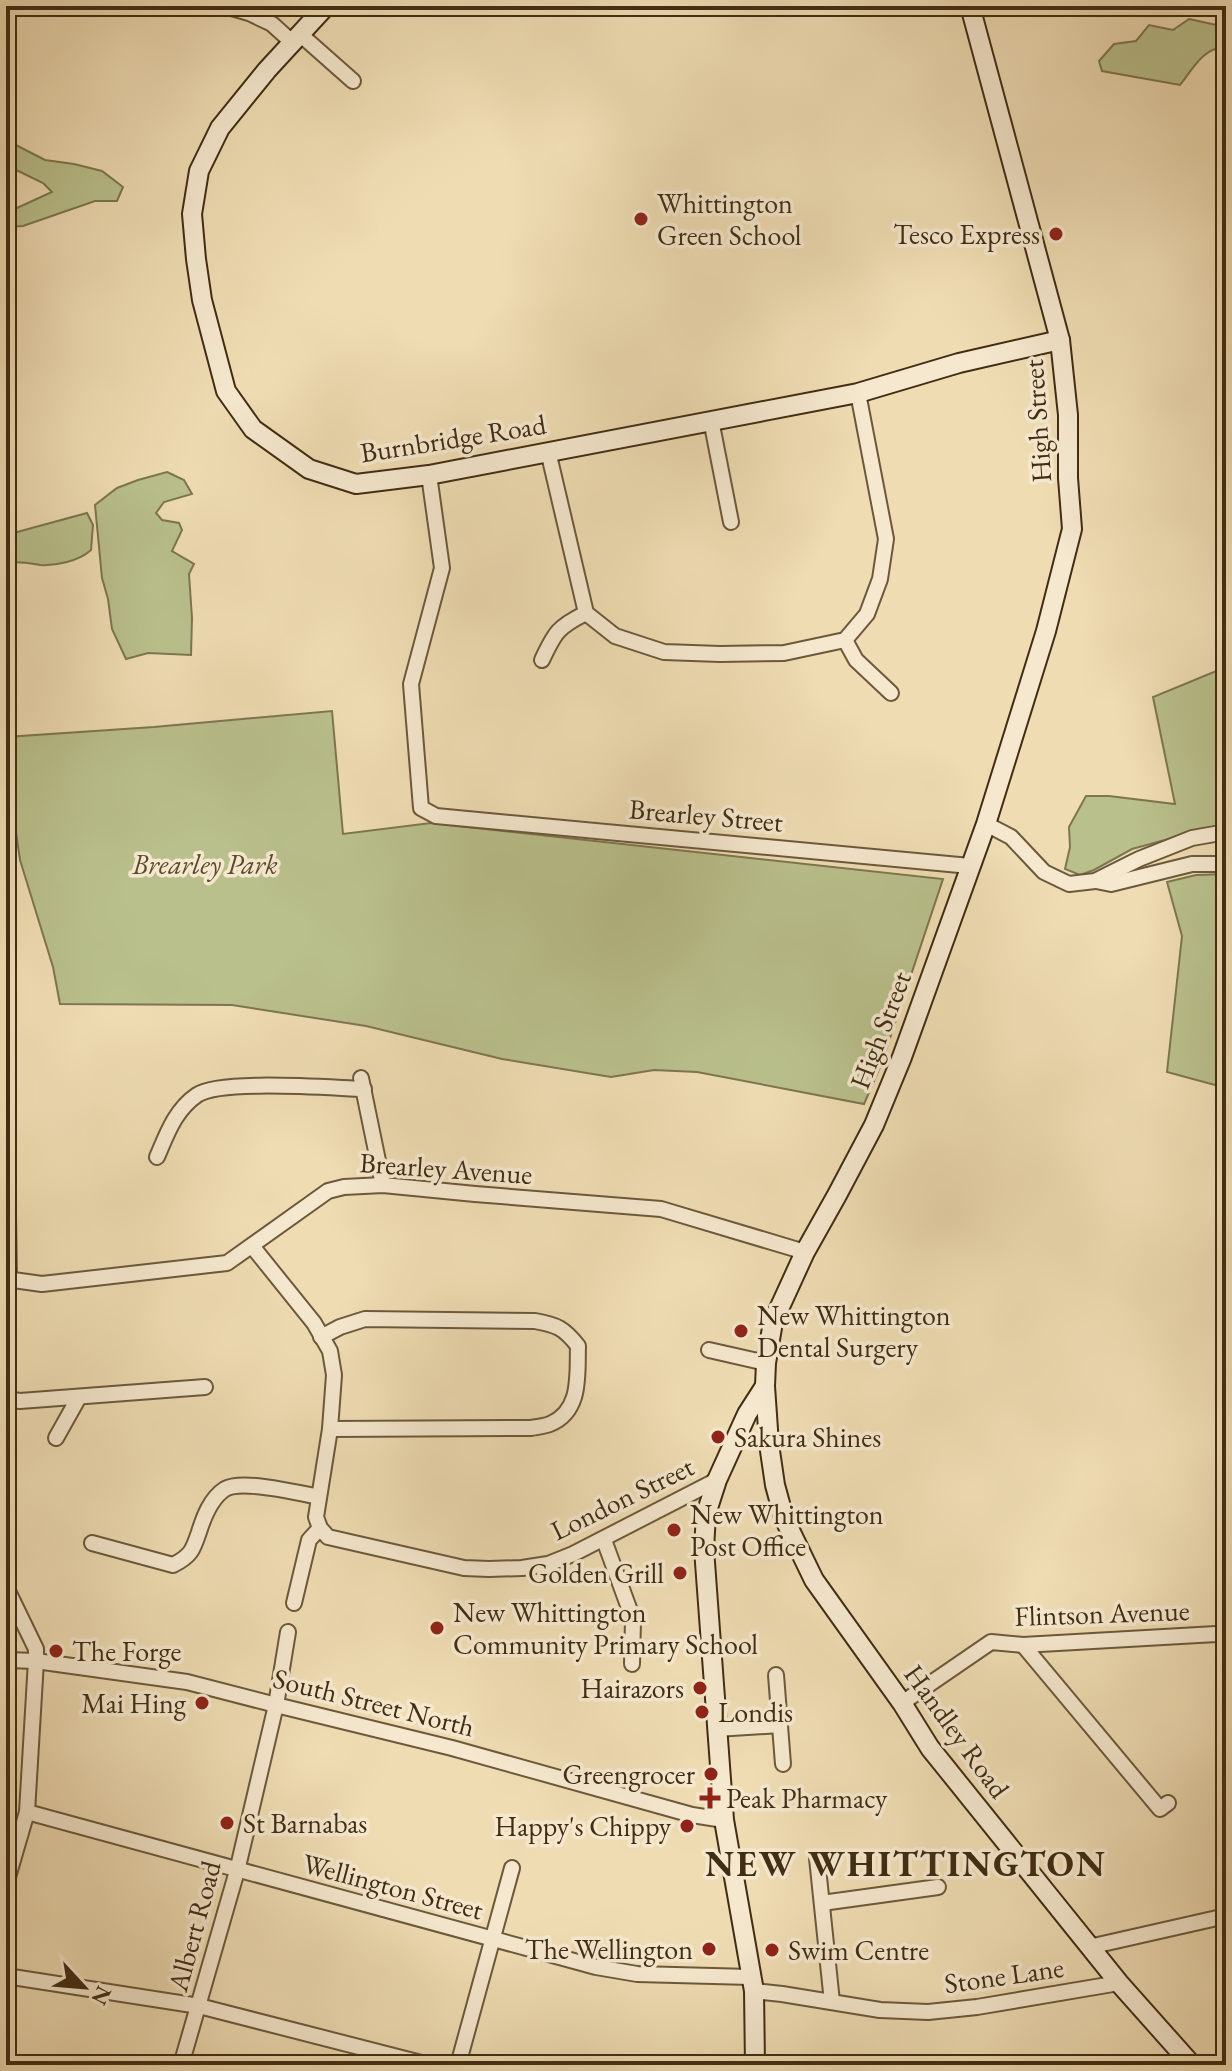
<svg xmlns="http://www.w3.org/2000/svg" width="1232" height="2071" font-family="'EB Garamond',serif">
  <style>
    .green { fill: #b9c08c; stroke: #7d7650; stroke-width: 2 }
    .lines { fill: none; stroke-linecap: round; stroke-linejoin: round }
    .street-casing { stroke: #6c593b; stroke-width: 18 }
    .secondary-casing { stroke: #412d13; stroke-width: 22 }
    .street { stroke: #f5e8ce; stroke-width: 14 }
    .secondary { stroke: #f5e8ce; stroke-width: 18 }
    .poi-dot { fill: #8f2418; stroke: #f5e8ce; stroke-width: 3 }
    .labels { text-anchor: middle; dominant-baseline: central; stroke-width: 7; stroke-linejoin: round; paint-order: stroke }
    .poi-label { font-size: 28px; fill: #412d13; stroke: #f5e8ce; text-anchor: start }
    .street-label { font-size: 28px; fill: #412d13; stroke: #f5e8ce }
    .park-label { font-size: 28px; font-style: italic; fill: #594a2b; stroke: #f5e8ce }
    .district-label { font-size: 36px; font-weight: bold; letter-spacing: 2px; fill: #412d13; stroke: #f5e8ce }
  </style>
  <rect width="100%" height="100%" fill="#efdcb3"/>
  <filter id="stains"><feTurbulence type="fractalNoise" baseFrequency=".0025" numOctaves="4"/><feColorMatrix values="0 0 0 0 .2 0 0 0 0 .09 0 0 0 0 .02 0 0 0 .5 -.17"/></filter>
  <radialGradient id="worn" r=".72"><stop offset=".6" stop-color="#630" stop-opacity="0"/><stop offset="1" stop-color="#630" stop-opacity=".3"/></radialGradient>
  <g class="green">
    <path d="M1189 19 1226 27V48C1205 45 1192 70 1180 85L1102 71 1099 61 1114 44 1136 41 1149 25 1173 30Z"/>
    <path d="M6 140 45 160 74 164 102 171 123 187 117 201H95L23 226 6 227V213L52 192 43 183 6 165Z"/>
    <path d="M167 472 184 480 192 494 164 502 156 513 162 520 179 523 182 530 172 551 194 564 189 574 192 618 191 655 148 653 126 659 112 629 108 599 102 578 95 505 117 488 138 480Z"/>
    <path d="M87 513 93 525 91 550C79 561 56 566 40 565 28 563 18 561 6 563V535Z"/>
    <path d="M1226 667V845L1187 834 1132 849 1094 870 1080 875 1065 869 1070 847 1069 827 1086 796H1109L1175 804 1153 697Z"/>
    <path d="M332 711 343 834 431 823 943 879 881 1065 864 1104 697 1072 654 1070 611 1077 502 1059 366 1026 232 1005 60 1004 53 967 20 860 6 764V737L154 727Z"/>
    <path d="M1226 874V1088L1167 1072 1182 936 1167 882 1196 875Z"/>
  </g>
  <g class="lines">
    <defs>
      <g id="street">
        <path d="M225 6 249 13 272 24 293 43"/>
        <path d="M301 35 353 81"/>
        <path d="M711 420 731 522"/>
        <path d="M548 451 586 613 615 636 664 652 720 654 784 653 845 640 867 614 880 579 886 539 858 393"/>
        <path d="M429 475 442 568 411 684 421 808 436 816 970 866"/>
        <path d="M845 640 856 660 891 693"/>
        <path d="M542 660C555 632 558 627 586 613"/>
        <path d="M986 824 1011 837 1044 872 1069 884 1095 881 1139 859 1192 838 1226 832"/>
        <path d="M1096 881 1111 884 1192 864H1226"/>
        <path d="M361 1078 383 1185"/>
        <path d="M6 1084 9 1280"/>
        <path d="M157 1157C167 1134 175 1110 197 1095 220 1079 331 1088 364 1089"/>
        <path d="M252 1246 314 1323 330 1351 334 1375 330 1429 316 1517 320 1528 328 1537 464 1568 489 1569 522 1568 548 1564 573 1554 717 1480"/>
        <path d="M6 1279 42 1284 227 1263 328 1191 344 1187 383 1185 475 1194 661 1209 805 1252"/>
        <path d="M321 1337 340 1327 365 1319 535 1321C557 1325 564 1328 578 1346 577 1374 582 1411 550 1424 545 1426 537 1427 531 1428L330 1429"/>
        <path d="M709 1350 766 1363"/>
        <path d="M6 1399 20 1401 205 1387"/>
        <path d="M56 1438 79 1397"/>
        <path d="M604 1540 633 1619 632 1664"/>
        <path d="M92 1543 173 1565C191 1556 193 1550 199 1532 204 1516 211 1498 225 1489 242 1479 299 1493 319 1497"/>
        <path d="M6 1587 36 1649V1661L27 1812 6 1884"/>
        <path d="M294 1603 309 1540 320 1528"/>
        <path d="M1023 1645 1160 1809 1168 1803"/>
        <path d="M6 1660 36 1661 187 1682 276 1705 452 1748 692 1815 724 1820"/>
        <path d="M776 1675 783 1764"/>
        <path d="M902 1703 991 1642 1023 1645 1216 1634 1226 1637"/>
        <path d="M716 1729 780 1725"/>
        <path d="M27 1812 596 1967 637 1974 751 1977"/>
        <path d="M817 1858 832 2002"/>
        <path d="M822 1903 938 1887"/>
        <path d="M1089 1947 1226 1916"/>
        <path d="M6 1976 199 2006 429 2065"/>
        <path d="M754 1991 782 1994 880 2010 928 2012 977 2007 1119 1983"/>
        <path d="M181 2065 237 1871 276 1705 288 1632"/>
        <path d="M458 2065 512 1868"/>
      </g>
      <g id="secondary">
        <path d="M326 6 267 70 220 128 199 171 192 214 196 259 202 300 226 391 253 429 309 469 356 484 429 475 858 393 959 363 1060 340"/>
        <path d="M970 6 1060 340 1068 415V478L1072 529 1046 631 986 824 902 1057 874 1125 837 1195 805 1252 773 1322 766 1363 765 1386 769 1444 775 1485 784 1518 814 1580 902 1703 930 1748 1119 1983 1192 2065"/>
        <path d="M755 2065 754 1991 724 1820 704 1549 706 1514 717 1480 747 1414 765 1386"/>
      </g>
    </defs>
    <use href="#street" class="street-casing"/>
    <use href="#secondary" class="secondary-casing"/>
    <use href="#street" class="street"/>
    <use href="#secondary" class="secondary"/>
  </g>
  <g class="poi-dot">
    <circle cx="641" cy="219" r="8"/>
    <circle cx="1056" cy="234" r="8"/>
    <circle cx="741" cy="1331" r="8"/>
    <circle cx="718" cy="1437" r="8"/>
    <circle cx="674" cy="1530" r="8"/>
    <circle cx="680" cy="1573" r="8"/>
    <circle cx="437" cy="1628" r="8"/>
    <circle cx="56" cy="1651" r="8"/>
    <circle cx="700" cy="1688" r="8"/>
    <circle cx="202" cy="1703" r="8"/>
    <circle cx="702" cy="1712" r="8"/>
    <circle cx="711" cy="1774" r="8"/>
    <path d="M706 1786h8v8h8v8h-8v8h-8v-8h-8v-8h8z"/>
    <circle cx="227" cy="1823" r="8"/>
    <circle cx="687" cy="1826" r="8"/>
    <circle cx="709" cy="1949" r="8"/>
    <circle cx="772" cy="1950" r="8"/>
  </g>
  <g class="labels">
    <g class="poi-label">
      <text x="657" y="203">Whittington<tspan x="657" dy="32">Green School</tspan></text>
      <text x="1040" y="234" text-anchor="end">Tesco Express</text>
      <text x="757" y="1315">New Whittington<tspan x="757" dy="32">Dental Surgery</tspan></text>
      <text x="734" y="1437">Sakura Shines</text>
      <text x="690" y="1514">New Whittington<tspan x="690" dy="32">Post Office</tspan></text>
      <text x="664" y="1573" text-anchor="end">Golden Grill</text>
      <text x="453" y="1612">New Whittington<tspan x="453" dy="32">Community Primary School</tspan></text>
      <text x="72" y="1651">The Forge</text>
      <text x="684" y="1688" text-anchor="end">Hairazors</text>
      <text x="186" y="1703" text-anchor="end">Mai Hing</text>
      <text x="718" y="1712">Londis</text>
      <text x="695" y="1774" text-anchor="end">Greengrocer</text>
      <text x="726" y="1798">Peak Pharmacy</text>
      <text x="243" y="1823">St Barnabas</text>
      <text x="671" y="1826" text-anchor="end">Happy's Chippy</text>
      <text x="693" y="1949" text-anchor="end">The Wellington</text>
      <text x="788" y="1950">Swim Centre</text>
    </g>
    <g class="street-label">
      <text transform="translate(1037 421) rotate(-94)">High Street</text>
      <text transform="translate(453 438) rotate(-9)">Burnbridge Road</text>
      <text transform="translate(706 815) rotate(5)">Brearley Street</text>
      <text transform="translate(880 1030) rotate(-69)">High Street</text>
      <text transform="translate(446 1168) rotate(4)">Brearley Avenue</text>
      <text transform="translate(622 1498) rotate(-26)">London Street</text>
      <text transform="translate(1102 1613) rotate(-2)">Flintson Avenue</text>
      <text transform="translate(374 1702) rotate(14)">South Street North</text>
      <text transform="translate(957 1731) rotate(54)">Handley Road</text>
      <text transform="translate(393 1886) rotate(15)">Wellington Street</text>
      <text transform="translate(194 1926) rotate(-75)">Albert Road</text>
      <text transform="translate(1004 1975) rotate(-8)">Stone Lane</text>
    </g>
    <g class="park-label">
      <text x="205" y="864">Brearley Park</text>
    </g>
    <g class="district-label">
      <text x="906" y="1863">NEW WHITTINGTON</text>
    </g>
  </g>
  <rect width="1232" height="2071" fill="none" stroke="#efdcb3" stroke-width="32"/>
  <rect x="8" y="8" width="1216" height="2055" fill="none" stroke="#412d13" stroke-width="4"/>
  <rect x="16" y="16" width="1200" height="2039" fill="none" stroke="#412d13" stroke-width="2"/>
  <g transform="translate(84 1987) rotate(116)" stroke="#f5e8ce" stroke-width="6" paint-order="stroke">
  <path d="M0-6L14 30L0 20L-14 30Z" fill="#412d13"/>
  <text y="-12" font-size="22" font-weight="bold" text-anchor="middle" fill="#412d13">N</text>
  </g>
  <rect width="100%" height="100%" filter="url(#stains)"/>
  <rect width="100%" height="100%" fill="url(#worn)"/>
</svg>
